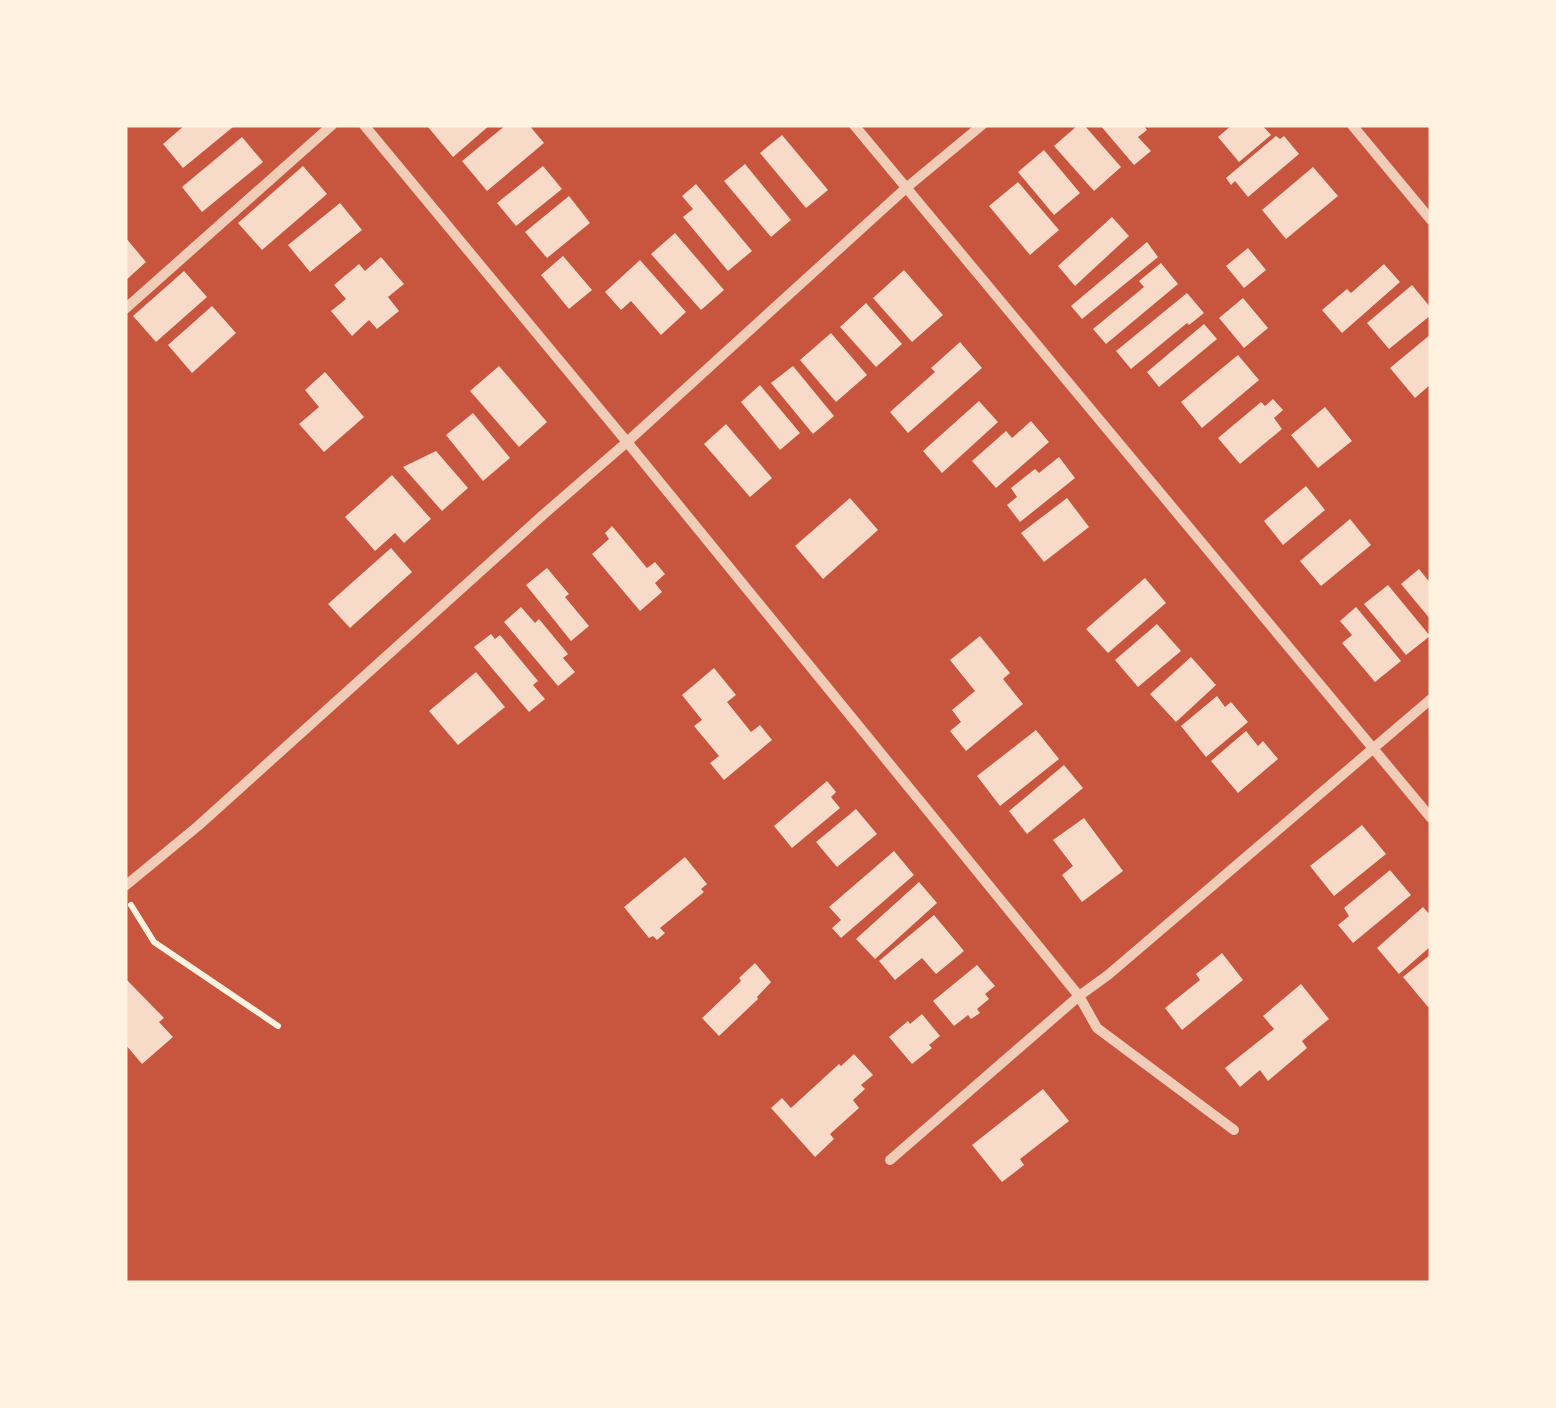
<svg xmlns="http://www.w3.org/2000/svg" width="1556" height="1408" font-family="Cabin,sans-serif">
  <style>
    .building { fill: #f7dbc8 }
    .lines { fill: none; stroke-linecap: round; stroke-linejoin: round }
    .path { stroke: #fff3e0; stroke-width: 6 }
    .minor { stroke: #f1ccb7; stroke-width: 10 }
  </style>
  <rect width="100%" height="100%" fill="#c8553d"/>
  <g class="building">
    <path d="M185 125H231L233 127 183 168 163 144Z"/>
    <path d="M431 125H490L453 157 428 127Z"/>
    <path d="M506 125H529L544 143 487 191 462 161Z"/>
    <path d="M1078 125H1084L1121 167 1094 191 1054 146Z"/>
    <path d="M1100 125H1143L1147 130 1138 137 1151 151 1134 165Z"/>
    <path d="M1232 125H1262L1271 135 1239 162 1218 137Z"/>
    <path d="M782 135 828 190 806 208 760 153Z"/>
    <path d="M1276 136 1280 139 1284 136 1299 154 1248 197 1235 181 1231 185 1226 178Z"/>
    <path d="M242 137 263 162 202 212 182 187Z"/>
    <path d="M1044 150 1080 193 1054 215 1018 172Z"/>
    <path d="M745 164 791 220 771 237 724 181Z"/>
    <path d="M303 166 327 194 262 250 238 223Z"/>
    <path d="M543 166 562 189 516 226 497 203Z"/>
    <path d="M1313 167 1338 196 1286 239 1262 210Z"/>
    <path d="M1018 182 1059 230 1030 255 989 206Z"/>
    <path d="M696 184 752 251 728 271 683 217 693 209 682 196Z"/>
    <path d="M569 196 590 223 547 258 525 232Z"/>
    <path d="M340 203 362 230 310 272 288 245Z"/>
    <path d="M1112 217 1129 236 1075 286 1058 266Z"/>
    <path d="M675 233 724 290 701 310 651 254Z"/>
    <path d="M125 237 146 262 125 281Z"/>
    <path d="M1147 242 1158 257 1082 319 1071 306Z"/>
    <path d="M1248 248 1266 270 1244 288 1226 266Z"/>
    <path d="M563 256 592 290 569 309 541 275Z"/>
    <path d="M381 257 404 284 388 297 399 311 377 329 369 320 352 336 331 311 346 299 334 285 359 264 365 271Z"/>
    <path d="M640 260 686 312 661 335 631 301 621 310 605 292Z"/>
    <path d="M1161 263 1178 284 1106 344 1093 329 1144 287 1139 281Z"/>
    <path d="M1384 264 1400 282 1342 333 1322 310 1347 289 1351 293Z"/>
    <path d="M904 270 943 315 912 342 873 298Z"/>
    <path d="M184 271 207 297 156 342 133 316Z"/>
    <path d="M1412 285 1431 308V315L1389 349 1367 323Z"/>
    <path d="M1187 293 1204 313 1189 325 1187 323 1131 369 1116 351Z"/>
    <path d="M1243 298 1268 328 1244 348 1219 318Z"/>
    <path d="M866 303 902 344 876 367 840 327Z"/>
    <path d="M212 306 236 333 192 373 168 345Z"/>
    <path d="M1204 324 1217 339 1159 387 1147 372Z"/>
    <path d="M831 333 867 375 836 402 800 360Z"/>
    <path d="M1431 334V384L1415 398 1390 368Z"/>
    <path d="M960 342 982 368 908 433 890 412 935 372 931 368Z"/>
    <path d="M1238 355 1259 380 1202 428 1181 402Z"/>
    <path d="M499 366 547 422 519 447 470 391Z"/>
    <path d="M793 366 834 416 813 434 771 383Z"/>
    <path d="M325 372 364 417 324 452 299 424 319 407 305 390Z"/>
    <path d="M760 385 800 433 780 450 741 402Z"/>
    <path d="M1273 399 1283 410 1274 418 1282 429 1240 464 1218 438 1261 402 1265 406Z"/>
    <path d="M979 401 998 422 942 473 923 451Z"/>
    <path d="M1325 407 1352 441 1318 468 1291 435Z"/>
    <path d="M473 413 510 458 483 481 446 435Z"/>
    <path d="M1031 421 1049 442 996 488 972 461 1006 431 1012 438Z"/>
    <path d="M726 424 772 478 750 497 704 444Z"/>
    <path d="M436 451 468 488 442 511 403 467Z"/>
    <path d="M1059 457 1075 478 1020 522 1007 505 1017 497 1011 488 1035 469 1039 473Z"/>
    <path d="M392 475 431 519 404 543 395 533 375 551 345 517Z"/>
    <path d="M1306 486 1325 510 1283 545 1264 521Z"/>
    <path d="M850 498 878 530 823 579 795 546Z"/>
    <path d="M1067 498 1089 527 1044 562 1021 533Z"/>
    <path d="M1350 519 1371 545 1321 586 1300 561Z"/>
    <path d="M612 526 647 568 655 562 665 574 655 583 662 592 640 611 592 554 609 539 605 533Z"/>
    <path d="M391 548 412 572 350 628 328 604Z"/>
    <path d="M547 568 569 594 565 597 589 626 571 641 526 585Z"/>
    <path d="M1419 569 1431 584V620L1401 584Z"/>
    <path d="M1145 578 1166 603 1108 653 1086 629Z"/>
    <path d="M1388 585 1430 636 1406 655 1364 604Z"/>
    <path d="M521 607 535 623 539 619 568 654 563 658 575 672 558 686 504 622Z"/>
    <path d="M1356 607 1401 661 1375 682 1342 643 1352 635 1340 621Z"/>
    <path d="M1157 624 1181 651 1138 687 1115 660Z"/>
    <path d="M491 634 495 639 500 635 538 681 533 685 545 699 529 712 474 647Z"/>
    <path d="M980 636 1010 673 1003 679 1023 704 966 751 950 731 961 722 952 710 975 691 950 660Z"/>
    <path d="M1191 657 1216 685 1176 722 1150 694Z"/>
    <path d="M714 668 736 695 727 702 751 732 760 725 772 740 724 780 710 763 719 756 694 726 702 720 682 695Z"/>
    <path d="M476 672 505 707 458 745 429 711Z"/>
    <path d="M1217 696 1225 707 1231 702 1248 722 1206 757 1181 726Z"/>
    <path d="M1036 730 1059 759 1000 806 977 776Z"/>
    <path d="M1246 731 1258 746 1263 741 1278 759 1238 793 1211 761Z"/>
    <path d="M1064 765 1083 788 1027 834 1009 811Z"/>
    <path d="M827 781 836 792 831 797 840 808 792 848 774 826Z"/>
    <path d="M856 809 877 834 837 867 816 842Z"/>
    <path d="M1084 818 1123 871 1082 902 1062 875 1073 866 1053 840Z"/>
    <path d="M1362 825 1386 854 1334 896 1310 866Z"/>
    <path d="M894 851 914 875 841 938 832 928 841 920 829 907Z"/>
    <path d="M685 857 707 884 701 889 704 892 660 928 665 933 657 940 653 936 649 938 624 907Z"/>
    <path d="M1390 870 1411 895 1353 943 1338 925 1349 916 1344 908Z"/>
    <path d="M919 882 937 903 875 959 856 939Z"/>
    <path d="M1423 907 1431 916V946L1399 974 1377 948Z"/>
    <path d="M934 915 964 951 936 974 922 958 895 980 879 961Z"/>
    <path d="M1222 953 1243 980 1182 1030 1165 1008 1200 980 1196 974Z"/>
    <path d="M1431 954V1005L1428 1007 1403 977Z"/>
    <path d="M755 963 771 982 757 997 758 999 719 1036 702 1018 741 981 739 978Z"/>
    <path d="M977 965 995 986 985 994 989 999 977 1009 980 1013 971 1019 968 1015 954 1026 933 1001Z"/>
    <path d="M125 978 164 1018 159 1022 173 1037 142 1064 125 1044Z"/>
    <path d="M1301 984 1329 1019 1302 1041 1307 1048 1268 1081 1260 1070 1240 1087 1225 1068 1274 1029 1263 1016Z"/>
    <path d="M922 1014 940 1036 929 1045 932 1048 912 1064 889 1037 908 1021 910 1024Z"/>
    <path d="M854 1054 873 1075 861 1085 865 1089 853 1100 859 1108 830 1134 834 1139 815 1157 771 1108 782 1098 791 1108 839 1064 841 1066Z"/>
    <path d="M1043 1089 1069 1121 1020 1159 1024 1165 1002 1182 972 1145Z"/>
  </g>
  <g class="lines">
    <path class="path" d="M131 905 154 942 278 1026"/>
    <g class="minor">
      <path d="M364 125 627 442 1079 996 1097 1028 1234 1130"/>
      <path d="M854 125 1431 818"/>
      <path d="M1352 125 1431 220"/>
      <path d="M125 309 332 125"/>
      <path d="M125 886 198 826 544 514 627 442 906 188 982 125"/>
      <path d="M890 1160 1079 996 1108 975 1431 699"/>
    </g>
  </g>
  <rect width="1556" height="1408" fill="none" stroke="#fff3e0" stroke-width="255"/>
</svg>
